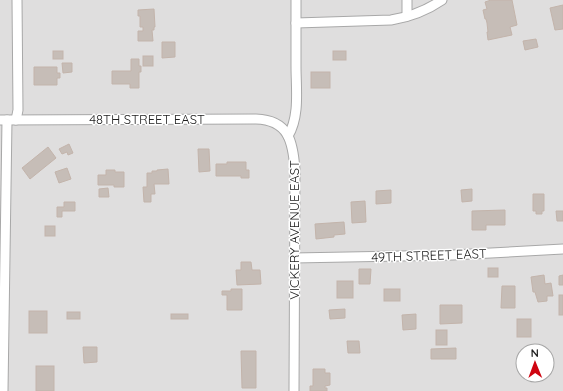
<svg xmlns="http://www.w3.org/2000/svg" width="563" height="391" font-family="Quicksand,sans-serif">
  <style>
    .residential { fill: #dfdede; fill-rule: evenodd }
    .building { fill: #c6bdb7; stroke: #c3b4ab }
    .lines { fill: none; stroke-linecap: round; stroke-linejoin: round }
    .minor-casing { stroke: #a8a8a8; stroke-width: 11 }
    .minor { stroke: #fff; stroke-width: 9 }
    .labels { text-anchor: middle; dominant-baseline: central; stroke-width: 3; stroke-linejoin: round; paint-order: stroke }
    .street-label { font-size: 13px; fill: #212121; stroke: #fff }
  </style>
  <rect width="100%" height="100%" fill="#f1eee8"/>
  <path class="residential" d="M0 0H563V391H0ZM523 351H547V375H523Z"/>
  <g class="building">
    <path d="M491 0H512L517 25 510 27 512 35 488 40 487 32H488L487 23 486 19H485L483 10 487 9 485 2Z"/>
    <path d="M563 5V29L555 30 550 8Z"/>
    <path d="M154 9 155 27H154V30H152L153 41H138V31H143V27H140V16H138V10Z"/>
    <path d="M536 39 538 47 525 50 523 41Z"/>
    <path d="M162 42H175V57L162 58Z"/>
    <rect x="53" y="51" width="10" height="8"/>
    <rect x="333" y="51" width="13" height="9"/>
    <rect x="143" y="56" width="10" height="10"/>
    <path d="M131 59H139V66H141V72H139V88H130V84H112V71H131Z"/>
    <path d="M62 63H72V72L63 73Z"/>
    <path d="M34 67H57V73H60V78H57V85H34Z"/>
    <rect x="311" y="72" width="19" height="16"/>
    <path d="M69 144 73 153 68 155 67 152 62 154 59 149Z"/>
    <path d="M48 147 56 158 30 179 22 168Z"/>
    <path d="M198 149H209L210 171 199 172Z"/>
    <path d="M227 162H246V170H249V178H241V176H216V164H227Z"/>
    <path d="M67 168 71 179 59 183 55 172Z"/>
    <path d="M168 169 169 184H154L155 194H151V202H144L143 187H147V173H152V171H157V170Z"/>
    <path d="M106 170H115V172H124V187H114V185H98V175H106Z"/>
    <path d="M108 188 109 197H99V189Z"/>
    <path d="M472 189V201L462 202 461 190Z"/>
    <path d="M391 190V203L376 204V191Z"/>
    <path d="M533 194H544V211H542V214H536V211H533Z"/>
    <path d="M365 201 366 222 352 223 351 202Z"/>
    <path d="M64 202H75V211H62V217H57V207H64Z"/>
    <path d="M505 210V225H486V230H472V211Z"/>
    <path d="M556 211H563V221H557Z"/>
    <path d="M344 222 345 234 334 235V237L316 239 315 224Z"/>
    <rect x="45" y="226" width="10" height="10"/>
    <path d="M241 262H251L252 270H260L261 284 237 285 236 270H241Z"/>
    <rect x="488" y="268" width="10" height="9"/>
    <path d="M359 269H371L370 284H359Z"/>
    <path d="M544 275 545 284 551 283 553 296H547V301L538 302 535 292H533L531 277Z"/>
    <path d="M563 275V285H559V276Z"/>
    <rect x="337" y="281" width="16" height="17"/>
    <path d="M502 286H515V308H501Z"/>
    <path d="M231 289H242V310H227V295H222V291H231Z"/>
    <rect x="384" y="289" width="16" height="12"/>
    <rect x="559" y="295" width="4" height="20"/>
    <path d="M440 305H462V323L440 324Z"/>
    <path d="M345 309V318L330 319 329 310Z"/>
    <rect x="29" y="311" width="18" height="22"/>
    <rect x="67" y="312" width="13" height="7"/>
    <rect x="171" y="314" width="17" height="5"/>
    <path d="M416 314V329L403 330 402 315Z"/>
    <rect x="517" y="319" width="14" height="18"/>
    <rect x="436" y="330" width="11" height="15"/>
    <path d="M347 341H359L360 353H348Z"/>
    <path d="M83 347H97V362L84 363Z"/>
    <path d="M456 348V359H431V349Z"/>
    <path d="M241 351H256V388H242Z"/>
    <rect x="36" y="366" width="18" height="25"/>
    <path d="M313 369H325V373H330V385L325 386V388H327V391H310V386H313Z"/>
  </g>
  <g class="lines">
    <defs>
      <g id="minor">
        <path d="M407 0V16"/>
        <path d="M296 23 391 20C410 17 426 11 442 0"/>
        <path d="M0 120 256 119C289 120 293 142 295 170L294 391"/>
        <path d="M16 120 18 110 17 0"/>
        <path d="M288 136C300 116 296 89 296 66 296 44 296 22 296 0"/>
        <path d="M294 258 453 255 563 249"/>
        <path d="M3 391 7 120"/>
      </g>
    </defs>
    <use href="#minor" class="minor-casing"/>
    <use href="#minor" class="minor"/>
  </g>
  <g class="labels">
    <g class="street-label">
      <text x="147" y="119">48TH STREET EAST</text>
      <text transform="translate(294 230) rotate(-90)">VICKERY AVENUE EAST</text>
      <text transform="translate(429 255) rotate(-2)">49TH STREET EAST</text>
    </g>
  </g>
  <g transform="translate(535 363) rotate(359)"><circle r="19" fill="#ffffff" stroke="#a6a6a6"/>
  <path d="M0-3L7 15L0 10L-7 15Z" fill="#cf0410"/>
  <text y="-6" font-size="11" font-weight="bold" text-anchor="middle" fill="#212121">N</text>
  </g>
</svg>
